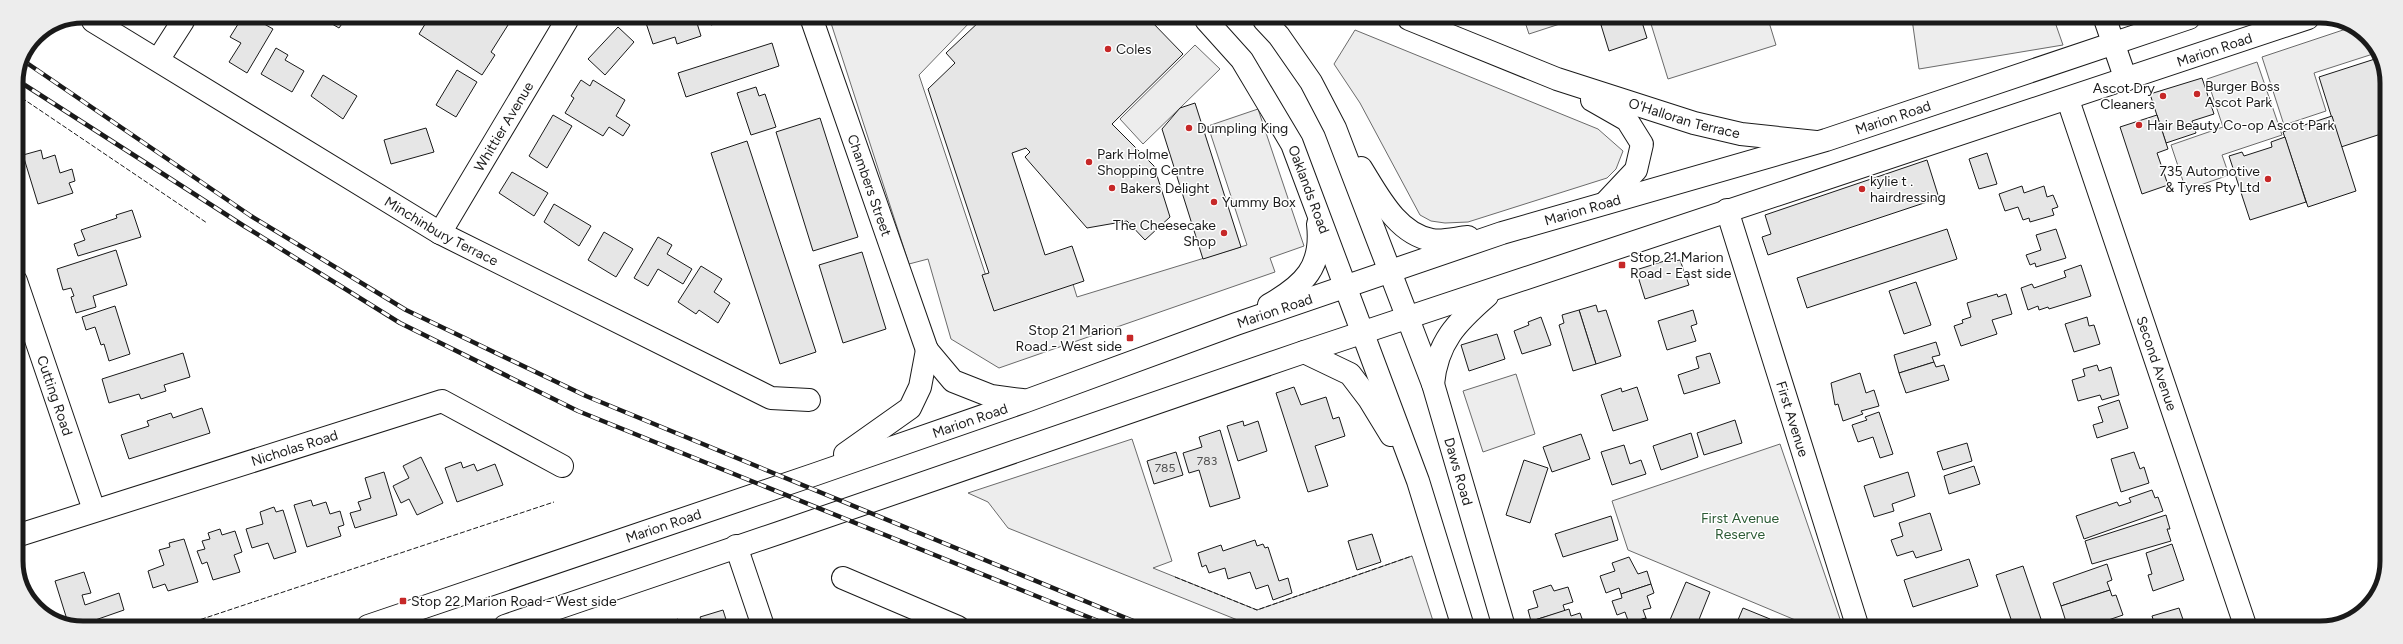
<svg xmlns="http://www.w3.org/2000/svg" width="2403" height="644" font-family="Figtree,sans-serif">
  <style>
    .built { fill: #ededed; stroke: #6a6a6a }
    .building { fill: #e6e6e6; stroke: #1a1a1a }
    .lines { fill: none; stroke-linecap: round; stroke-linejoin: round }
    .minor-casing { stroke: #1a1a1a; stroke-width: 24 }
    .major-casing { stroke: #1a1a1a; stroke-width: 24 }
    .minor { stroke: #fff; stroke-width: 22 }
    .major { stroke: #fff; stroke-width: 22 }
    .rail-casing { stroke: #1a1a1a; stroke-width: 4.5 }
    .rail { stroke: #fff; stroke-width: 3; stroke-dasharray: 9; stroke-linecap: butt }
    .fence { stroke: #1a1a1a; stroke-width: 1; stroke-dasharray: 5 2; stroke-linecap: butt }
    .poi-dot { fill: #c62828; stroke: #fff; stroke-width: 1.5 }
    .labels { text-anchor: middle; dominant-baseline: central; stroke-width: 3; stroke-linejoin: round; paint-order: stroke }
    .number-label { font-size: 12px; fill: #4d4d4d }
    .poi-label { font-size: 14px; fill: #1a1a1a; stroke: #fff; text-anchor: start }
    .street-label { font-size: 14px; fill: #1a1a1a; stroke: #fff }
    .park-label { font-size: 14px; fill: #2b5a34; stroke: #fff }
    .rim { fill: none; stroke: #1a1a1a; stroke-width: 5 }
  </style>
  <rect width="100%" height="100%" fill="#fff"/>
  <g class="built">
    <path d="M1524 19H1575L1529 34Z"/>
    <path d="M1667 19H1768L1776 45 1668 79 1651 24Z"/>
    <path d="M1912 19H2073L2056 25 2063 45 1919 69Z"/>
    <path d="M830 20H972L919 75 996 306 1072 281 1077 297 1247 245 1208 126 1258 109 1304 246 1270 258 1275 272 999 368 951 339 928 259 909 264Z"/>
    <path d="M2352 27 2371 39 2376 53 2314 73 2326 111 2284 125 2262 57Z"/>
    <path d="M1355 30 1598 129 1623 151 1616 169 1607 178 1468 222 1445 223 1431 221 1420 215 1360 103 1334 64Z"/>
    <path d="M1195 45 1220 69 1143 144 1120 119Z"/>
    <path d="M2257 62 2282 135 2222 155 2229 175 2186 190 2171 145 2223 127 2207 79Z"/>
    <path d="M1516 374 1535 434 1483 452 1463 391Z"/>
    <path d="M1132 439 1172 561 1153 568 1257 610 1412 556 1435 627H1255L1008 528 988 502 968 493Z"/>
    <path d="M1780 444 1840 619V628L1812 627 1628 550 1612 501Z"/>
  </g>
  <g class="building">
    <path d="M1620 19H1641L1647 38 1609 51 1601 25Z"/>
    <path d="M477 20 483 24 485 20H501L508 25 491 52 495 55 482 75 419 34 427 21Z"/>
    <path d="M645 20H696L701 36 677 44 675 37 653 44Z"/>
    <path d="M709 20H727L711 25Z"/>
    <path d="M981 20H1150L1183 54 1112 124 1154 166 1170 217 1145 240 1127 221 1087 228 1025 157 1030 152 1026 148 1012 153 1045 255 1072 246 1084 281 994 311 982 275 989 273 928 89 955 63 946 53Z"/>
    <path d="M240 21H259L273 29 247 73 229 62 241 43 230 37Z"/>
    <path d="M327 21H344L339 28Z"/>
    <path d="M618 27 634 42 605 75 588 59Z"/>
    <path d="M772 43 779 66 686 97 678 73Z"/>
    <path d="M276 48 288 55 285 60 304 71 292 92 261 74Z"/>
    <path d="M2378 58 2387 78V132L2341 147 2319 77Z"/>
    <path d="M457 70 477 82 456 117 436 105Z"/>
    <path d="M323 75 357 96 343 119 311 96Z"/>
    <path d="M2202 78 2214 114 2192 121 2196 133 2166 143 2150 94Z"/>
    <path d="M581 80 590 86 593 80 625 100 616 116 630 125 623 136 609 127 603 136 565 113 574 98 571 96Z"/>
    <path d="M756 87 759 96 765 94 776 127 751 135 737 93Z"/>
    <path d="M1195 103 1241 247 1203 259 1162 129 1180 108Z"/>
    <path d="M553 115 572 126 547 168 529 156Z"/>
    <path d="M2157 115 2168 149 2157 153 2168 185 2142 194 2120 127Z"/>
    <path d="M2332 116 2356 191 2308 207 2283 132Z"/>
    <path d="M820 118 858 237 813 251 776 132Z"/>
    <path d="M426 128 434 152 391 164 384 140Z"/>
    <path d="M2285 137 2306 202 2250 220 2229 156 2242 152 2244 156 2272 147 2271 142Z"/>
    <path d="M747 141 816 352 780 364 711 153Z"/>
    <path d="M41 150 43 159 55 155 60 173 72 169 75 181 69 183 73 193 38 204 23 155Z"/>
    <path d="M1987 153 1997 184 1979 189 1969 159Z"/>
    <path d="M1927 160 1939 198 1768 255 1762 237 1771 234 1765 215Z"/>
    <path d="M512 172 548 193 534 216 499 193Z"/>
    <path d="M2022 186 2024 193 2044 186 2047 197 2053 195 2058 207 2052 209 2054 215 2030 222 2029 218 2023 220 2018 207 2005 211 1999 194Z"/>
    <path d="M554 204 591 226 579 246 544 222Z"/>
    <path d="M132 210 141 237 78 256 74 244 85 240 81 230 117 218 116 215Z"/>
    <path d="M1947 229 1957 259 1807 308 1797 278Z"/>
    <path d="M2056 229 2066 258 2036 267 2035 263 2030 265 2026 255 2041 250 2036 235Z"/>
    <path d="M604 232 633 249 616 277 588 260Z"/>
    <path d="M658 237 672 245 667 254 692 269 683 284 658 269 648 286 634 278Z"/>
    <path d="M116 250 127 285 93 296 96 307 76 313 71 297 74 296 71 288 63 290 57 269Z"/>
    <path d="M862 252 886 329 843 343 819 265Z"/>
    <path d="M1674 258 1675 261 1680 260 1689 285 1645 299 1636 270Z"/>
    <path d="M2081 265 2091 296 2049 309 2048 307 2039 310 2038 306 2028 310 2021 288 2032 284 2034 288 2066 277 2064 271Z"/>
    <path d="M701 266 722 279 714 292 730 303 718 323 699 310 696 314 678 302Z"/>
    <path d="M1916 282 1931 325 1904 334 1889 291Z"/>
    <path d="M1997 294 1998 297 2006 294 2012 314 1992 320 1997 334 1961 346 1954 326 1963 323 1962 320 1971 317 1967 303Z"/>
    <path d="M1596 305 1598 312 1606 310 1621 356 1596 364 1579 310Z"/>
    <path d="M115 306 130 354 109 361 104 344 101 345 95 327 86 330 82 317Z"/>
    <path d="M1579 310 1596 364 1573 371 1559 325 1564 323 1562 315Z"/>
    <path d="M1693 310 1697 324 1691 326 1696 341 1667 350 1658 321Z"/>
    <path d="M1541 317 1551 345 1522 354 1514 331 1529 325 1528 322Z"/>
    <path d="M2087 317 2089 326 2094 325 2100 344 2074 352 2065 324Z"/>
    <path d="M1497 334 1505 359 1469 371 1461 345Z"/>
    <path d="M1936 342 1940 355 1932 357 1934 362 1899 373 1894 355Z"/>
    <path d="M183 353 190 377 164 385 166 391 141 399 139 394 109 403 102 379Z"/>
    <path d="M1710 353 1720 383 1684 394 1678 375 1699 368 1696 357Z"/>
    <path d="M1934 362 1936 367 1944 365 1949 380 1906 393 1899 373Z"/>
    <path d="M2097 365 2099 371 2111 367 2119 395 2102 400 2100 395 2078 401 2072 380 2085 376 2083 369Z"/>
    <path d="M1860 373 1866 393 1874 390 1879 406 1861 411 1863 414 1843 421 1838 404 1835 405 1831 383Z"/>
    <path d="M1294 387 1301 405 1326 397 1333 419 1339 417 1345 436 1315 446 1328 486 1308 492 1276 393Z"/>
    <path d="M1637 387 1648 420 1613 431 1601 395 1621 388 1622 392Z"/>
    <path d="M2119 400 2128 428 2097 438 2093 425 2103 422 2098 407Z"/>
    <path d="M202 408 210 433 129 459 121 435 149 426 147 421 171 413 173 418Z"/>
    <path d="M1879 412 1893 454 1880 458 1873 437 1858 442 1852 425 1867 420 1865 417Z"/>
    <path d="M1735 420 1742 443 1704 455 1697 433Z"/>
    <path d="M1243 421 1244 426 1258 421 1267 451 1238 461 1227 426Z"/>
    <path d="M1220 430 1240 498 1210 507 1199 470 1189 473 1183 453 1202 447 1199 437Z"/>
    <path d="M1691 433 1698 457 1661 470 1653 446Z"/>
    <path d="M1581 434 1590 459 1552 472 1543 447Z"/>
    <path d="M1967 443 1972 461 1943 470 1937 452Z"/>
    <path d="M1624 445 1630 464 1641 460 1646 474 1612 485 1601 452Z"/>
    <path d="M1176 452 1183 475 1154 484 1147 461Z"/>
    <path d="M2134 452 2140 469 2144 467 2149 483 2121 492 2111 459Z"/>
    <path d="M421 457 443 503 417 515 409 499 401 503 393 486 409 478 403 466Z"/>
    <path d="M1524 460 1548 468 1530 523 1506 515Z"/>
    <path d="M461 462 463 468 474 464 477 471 495 464 503 485 457 502 445 468Z"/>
    <path d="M1974 466 1980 484 1949 494 1944 476Z"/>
    <path d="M384 472 397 515 355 528 350 513 361 510 358 502 371 498 365 478Z"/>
    <path d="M1908 472 1915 496 1892 504 1894 511 1874 517 1864 486Z"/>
    <path d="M2152 490 2155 498 2158 497 2163 511 2084 539 2076 516 2117 502 2119 506 2131 502 2129 498Z"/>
    <path d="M311 500 313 506 326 502 330 514 340 511 344 525 338 527 341 536 307 547 294 505Z"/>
    <path d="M274 507 276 512 283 510 296 552 274 559 268 543 252 548 246 529 263 524 260 512Z"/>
    <path d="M1930 513 1942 550 1916 558 1913 551 1897 556 1891 540 1903 536 1899 523Z"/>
    <path d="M2166 515 2170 529H2167L2171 541 2092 564 2085 541Z"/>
    <path d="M1611 516 1618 540 1563 557 1555 534Z"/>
    <path d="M220 529 222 535 235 531 242 552 234 555 240 572 213 580 207 562 202 564 197 551 205 549 202 541 210 539 208 533Z"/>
    <path d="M1372 534 1381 562 1357 570 1348 541Z"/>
    <path d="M184 539 198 582 168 591 165 584 153 588 148 571 164 565 159 550 170 547 169 543Z"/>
    <path d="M1255 540 1257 546 1263 544 1265 548 1268 547 1279 581 1288 578 1292 593 1273 600 1268 585 1256 589 1250 572 1228 579 1225 568 1209 573 1206 565 1202 567 1198 553 1221 545 1223 551Z"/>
    <path d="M2172 544 2184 580 2153 591 2148 575 2152 574 2146 553Z"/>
    <path d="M1629 557 1638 574 1647 571 1651 584 1621 594 1619 588 1606 593 1600 576 1615 571 1612 563Z"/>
    <path d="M1969 559 1978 586 1913 607 1904 580Z"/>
    <path d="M2107 564 2112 580 2107 582 2110 590 2061 606 2053 583Z"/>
    <path d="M2023 566 2044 628H2014L1996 575Z"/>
    <path d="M84 572 91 593 82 595 85 605 119 593 124 610 78 626H69L55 581Z"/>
    <path d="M1686 582 1710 592 1696 627H1667Z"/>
    <path d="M1651 584 1654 593 1647 596 1651 608 1643 610 1646 618 1629 623 1625 612 1617 615 1612 601 1622 598 1621 594Z"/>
    <path d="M1551 585 1554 591 1568 587 1573 602 1563 605 1565 611 1531 621 1528 610 1538 607 1533 591Z"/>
    <path d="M2110 590 2112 596 2116 595 2123 615 2085 628H2068L2061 606Z"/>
    <path d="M1743 608 1770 619 1766 627H1735Z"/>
    <path d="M2179 608 2186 628H2156L2152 616Z"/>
    <path d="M1569 609 1571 616 1580 613 1585 627H1537L1535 620Z"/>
    <path d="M723 610 728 626H704L700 617Z"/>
    <path d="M1646 618 1649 627H1618L1629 623Z"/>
    <path d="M678 619 681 626H656Z"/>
  </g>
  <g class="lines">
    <defs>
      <g id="minor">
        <path id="s1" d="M1409 19 1557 79 1694 123 1741 134 1816 142"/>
        <path d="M2105 19 2126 80"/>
        <path id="s2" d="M812 20 927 350"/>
        <path id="s3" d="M93 21 440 233 771 398 809 400"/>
        <path d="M158 60 183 21"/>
        <path d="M1592 100 1627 120 1642 144 1636 170 1605 203"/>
        <path id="s4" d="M2068 100 2246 628"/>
        <path id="s5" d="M1727 210 1858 628"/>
        <path id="s6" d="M440 233 567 20"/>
        <path id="s7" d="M16 281 94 510"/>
        <path id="s8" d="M16 536 442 401 562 466"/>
        <path d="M736 546 763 626"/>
        <path d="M843 578 958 627"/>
      </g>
      <g id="major">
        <path id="s9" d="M1206 20 1242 60 1292 144 1418 481 1463 627"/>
        <path id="s10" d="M1264 20 1279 36 1311 82 1335 128 1433 384 1504 627"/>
        <path d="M1361 168C1378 195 1397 234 1432 240 1442 242 1457 238 1468 237"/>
        <path d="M1269 305C1304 285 1323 267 1318 224"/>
        <path d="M927 350 953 381 991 396 1022 400"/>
        <path d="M1304 352 1350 374 1369 399 1391 435"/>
        <path d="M1433 384C1437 342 1457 322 1487 296"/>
        <path d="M845 454 910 408 920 387 927 350"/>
        <path id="s11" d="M368 626 816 474 1026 401 1236 324 1502 233 1826 140 2189 18"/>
        <path id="s12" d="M505 626C771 537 1036 443 1301 353 1636 239 1973 132 2308 18"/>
      </g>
    </defs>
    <use href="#minor" class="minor-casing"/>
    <use href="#major" class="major-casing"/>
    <use href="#minor" class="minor"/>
    <use href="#major" class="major"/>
    <defs>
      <g id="rail">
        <path d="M21 59 251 216 406 310 586 396 1148 627"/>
        <path d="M17 80 244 226 400 323 578 411 1113 627"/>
      </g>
    </defs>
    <use href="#rail" class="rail-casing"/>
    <use href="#rail" class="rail"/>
    <g class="fence">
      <path d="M16 94 207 223"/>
      <path d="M1175 577 1257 610 1412 556"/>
      <path d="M181 626 554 502"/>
    </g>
  </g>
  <g class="poi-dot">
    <circle cx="1108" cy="49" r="4"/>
    <circle cx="2197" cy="94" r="4"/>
    <circle cx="2163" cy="96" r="4"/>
    <circle cx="2139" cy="125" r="4"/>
    <circle cx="1189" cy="128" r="4"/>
    <circle cx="1089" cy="162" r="4"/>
    <circle cx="2268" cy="179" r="4"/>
    <circle cx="1112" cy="188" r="4"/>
    <circle cx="1862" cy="189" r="4"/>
    <circle cx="1214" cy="202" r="4"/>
    <circle cx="1224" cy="233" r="4"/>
    <rect x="1618" y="261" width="8" height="8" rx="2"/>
    <rect x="1126" y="334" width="8" height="8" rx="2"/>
    <rect x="399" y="597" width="8" height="8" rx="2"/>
  </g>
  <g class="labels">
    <g class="number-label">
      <text x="1207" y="461">783</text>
      <text x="1165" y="468">785</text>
    </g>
    <g class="poi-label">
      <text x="1116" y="49">Coles</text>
      <text x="2205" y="86">Burger Boss<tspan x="2205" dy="16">Ascot Park</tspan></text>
      <text x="2155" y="88" text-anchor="end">Ascot Dry<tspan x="2155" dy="16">Cleaners</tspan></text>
      <text x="2147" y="125">Hair Beauty Co-op Ascot Park</text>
      <text x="1197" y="128">Dumpling King</text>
      <text x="1097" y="154">Park Holme<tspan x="1097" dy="16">Shopping Centre</tspan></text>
      <text x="2260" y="171" text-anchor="end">735 Automotive<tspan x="2260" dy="16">&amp; Tyres Pty Ltd</tspan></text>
      <text x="1870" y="181">kylie t .<tspan x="1870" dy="16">hairdressing</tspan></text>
      <text x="1120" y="188">Bakers Delight</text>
      <text x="1222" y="202">Yummy Box</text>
      <text x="1216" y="225" text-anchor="end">The Cheesecake<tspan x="1216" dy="16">Shop</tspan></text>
      <text x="1630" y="257">Stop 21 Marion<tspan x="1630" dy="16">Road - East side</tspan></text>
      <text x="1122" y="330" text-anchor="end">Stop 21 Marion<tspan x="1122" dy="16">Road - West side</tspan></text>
      <text x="411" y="601">Stop 22 Marion Road - West side</text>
    </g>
    <g class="street-label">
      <text stroke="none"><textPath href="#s12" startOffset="1804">Marion Road</textPath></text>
      <text stroke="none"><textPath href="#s1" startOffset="293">O'Halloran Terrace</textPath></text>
      <text stroke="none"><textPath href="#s11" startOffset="1608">Marion Road</textPath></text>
      <text stroke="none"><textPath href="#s6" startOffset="124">Whittier Avenue</textPath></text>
      <text stroke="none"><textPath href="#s2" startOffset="175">Chambers Street</textPath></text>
      <text stroke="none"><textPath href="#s9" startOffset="200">Oaklands Road</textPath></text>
      <text stroke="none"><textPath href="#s11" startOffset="1284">Marion Road</textPath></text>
      <text stroke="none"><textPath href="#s3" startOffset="407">Minchinbury Terrace</textPath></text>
      <text stroke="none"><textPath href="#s11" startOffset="960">Marion Road</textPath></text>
      <text stroke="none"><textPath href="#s4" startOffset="278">Second Avenue</textPath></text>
      <text stroke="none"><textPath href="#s7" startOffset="121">Cutting Road</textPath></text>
      <text stroke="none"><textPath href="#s5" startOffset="219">First Avenue</textPath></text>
      <text stroke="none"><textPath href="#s11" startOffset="636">Marion Road</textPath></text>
      <text stroke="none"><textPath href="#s8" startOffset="292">Nicholas Road</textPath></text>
      <text stroke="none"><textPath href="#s10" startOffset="495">Daws Road</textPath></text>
      <text stroke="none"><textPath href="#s11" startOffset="312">Marion Road</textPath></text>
    </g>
    <g class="park-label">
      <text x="1740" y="518">First Avenue<tspan x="1740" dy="16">Reserve</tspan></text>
    </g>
  </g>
  <path d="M0 0H2403V644H0ZM83 23H2320A60 60 0 0 1 2380 83V561A60 60 0 0 1 2320 621H83A60 60 0 0 1 23 561V83A60 60 0 0 1 83 23Z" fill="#ededed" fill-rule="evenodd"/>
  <path class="rim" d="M83 23H2320A60 60 0 0 1 2380 83V561A60 60 0 0 1 2320 621H83A60 60 0 0 1 23 561V83A60 60 0 0 1 83 23Z"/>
</svg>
